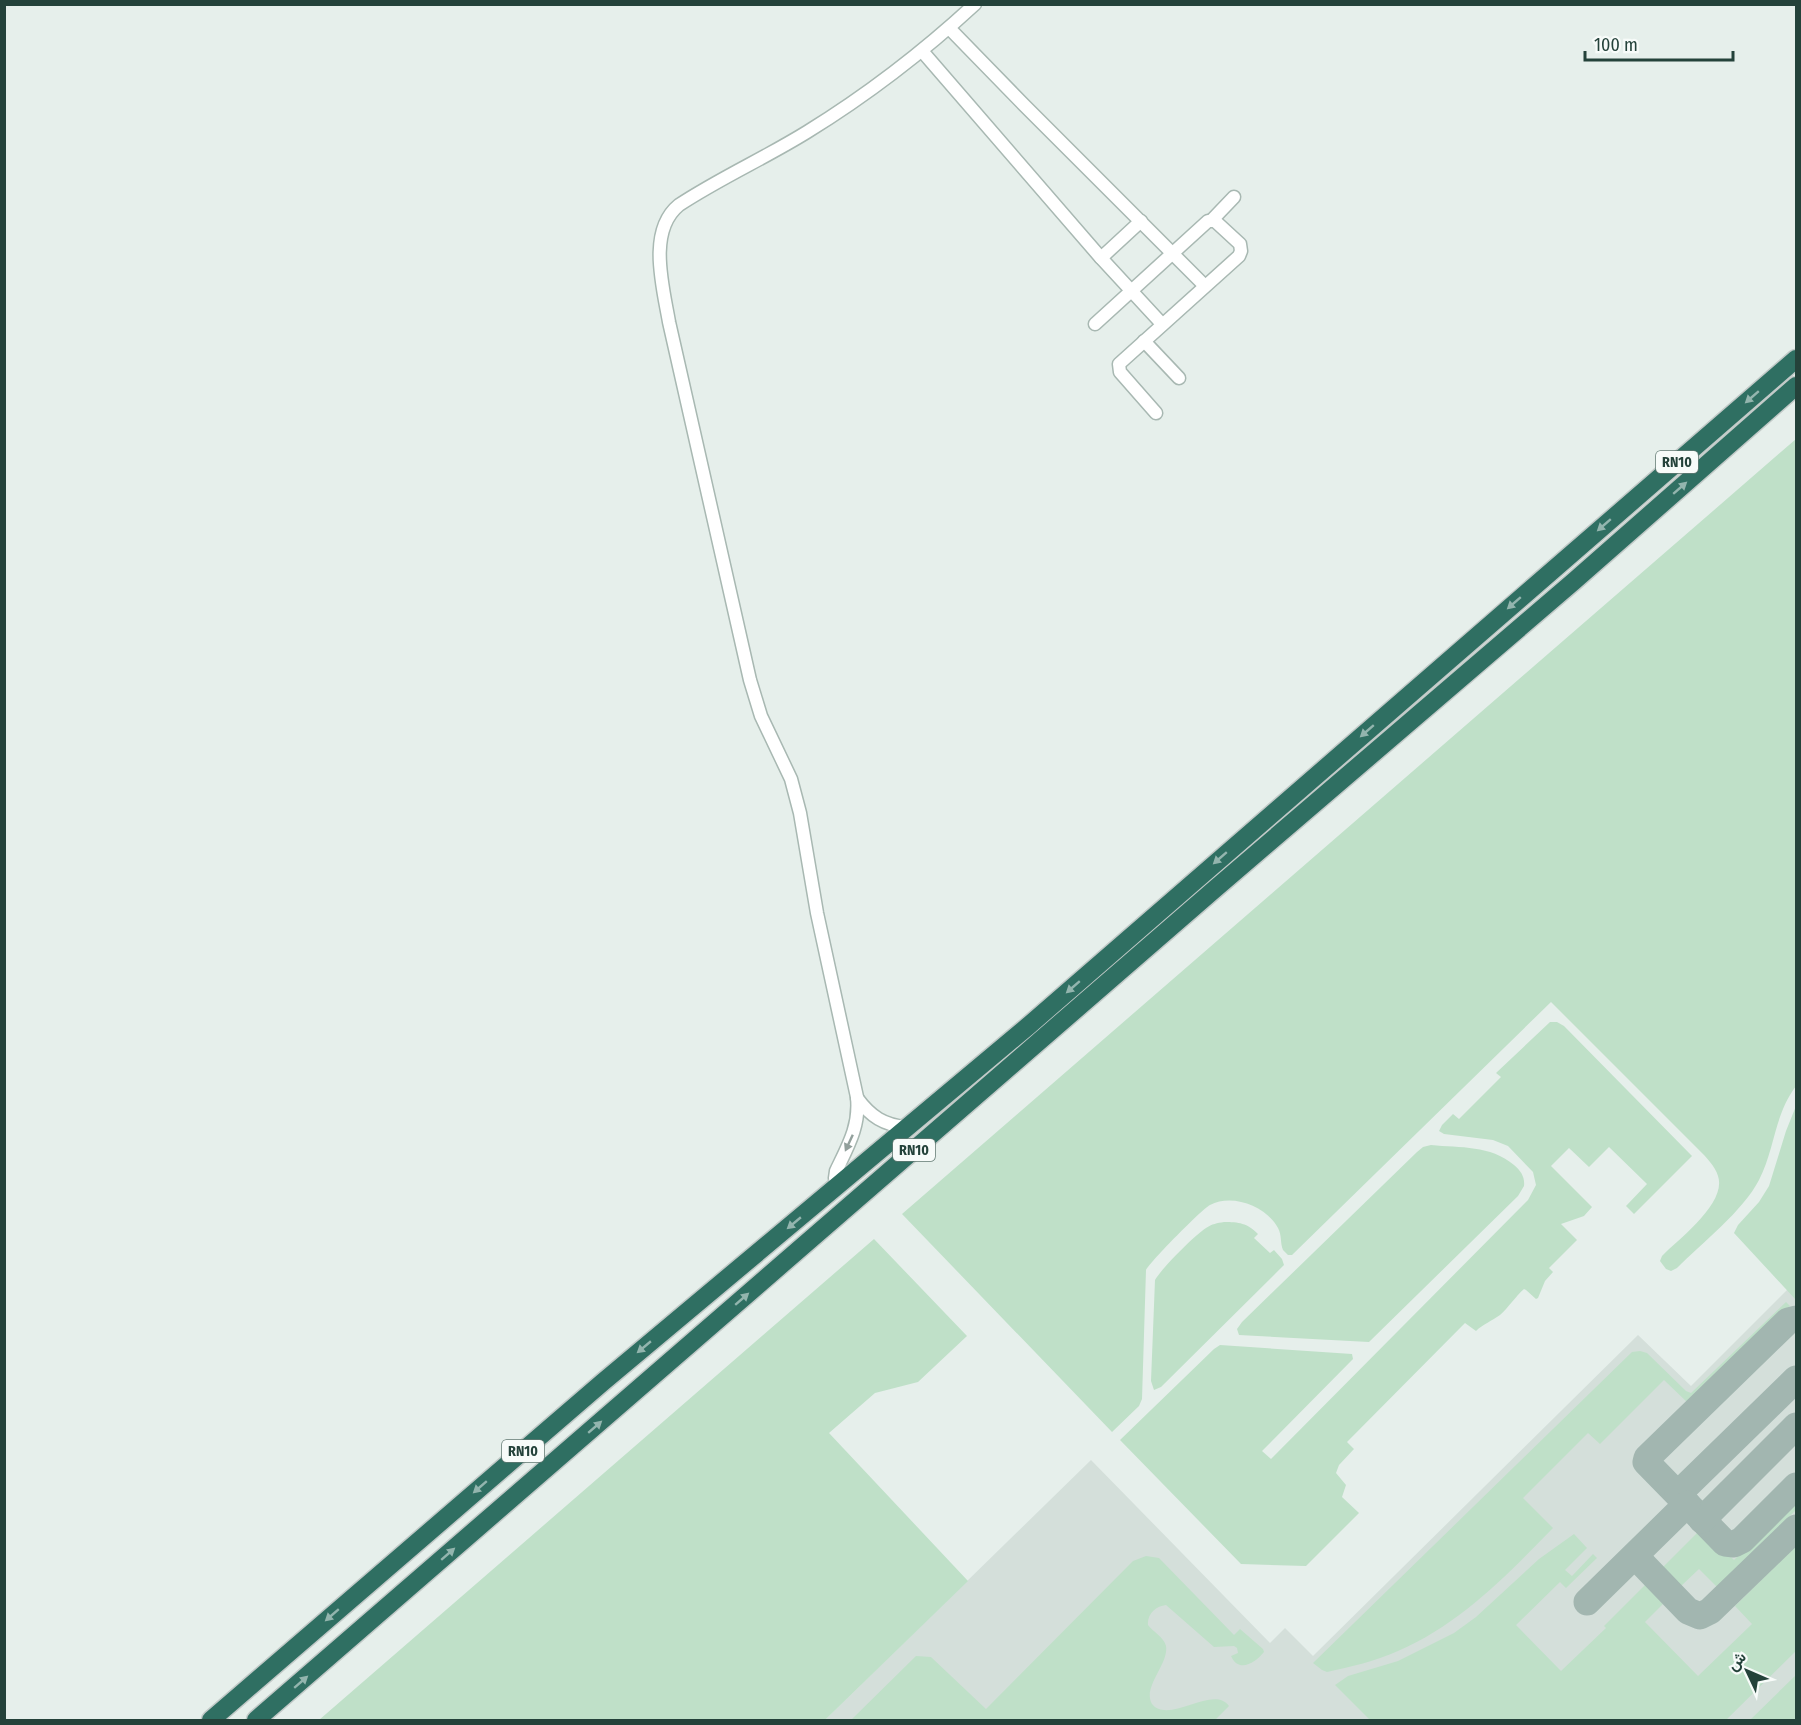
<svg xmlns="http://www.w3.org/2000/svg" width="1801" height="1725" font-family="'Fira Sans Condensed',Vazirmatn,sans-serif">
  <style>
    .built { fill: #d4dfda }
    .green { fill: #bfe0c8 }
    .lines { fill: none; stroke-linecap: round; stroke-linejoin: round }
    .taxiway { stroke: #a2b6b0; stroke-width: 27 }
    .street-casing { stroke: #a8b8b2; stroke-width: 15 }
    .highway-casing { stroke: #c2cac8; stroke-width: 21 }
    .street { stroke: #fff; stroke-width: 12 }
    .highway { stroke: #2f6f62; stroke-width: 18 }
    .oneway { fill: #93b5ae }
    .oneway2 { fill: #92a09c }
    .labels { text-anchor: middle; dominant-baseline: central; stroke-width: 5; stroke-linejoin: round; paint-order: stroke }
    .shield { fill: #f7fbf9; stroke: #637a73; stroke-width: 1.5 }
    .shield-label { font-size: 14px; font-weight: bold; fill: #24423a }
  </style>
  <rect width="100%" height="100%" fill="#e6efeb"/>
  <path class="built" d="M1796 1281V1720H825L1091 1460 1270 1643 1285 1628 1313 1656 1638 1335 1691 1386Z"/>
  <g class="green">
    <path d="M1796 439V1086C1774 1115 1775 1149 1759 1180 1743 1211 1702 1243 1677 1268L1671 1271 1666 1269 1660 1261 1662 1256C1680 1238 1727 1203 1718 1176 1715 1166 1706 1157 1699 1150L1551 1002 1292 1255H1288L1283 1250C1280 1243 1282 1235 1278 1228 1267 1207 1233 1193 1210 1205 1201 1210 1152 1260 1146 1270L1142 1399 1139 1406 1112 1432 902 1214Z"/>
    <path d="M1550 1022H1557L1564 1026 1692 1156 1634 1214 1626 1206 1647 1184 1609 1147 1589 1167 1569 1148 1551 1166 1592 1207 1584 1216 1561 1224 1577 1240 1549 1268 1553 1272 1545 1281 1538 1298 1536 1299 1526 1290 1524 1289C1515 1297 1509 1307 1500 1315 1492 1321 1483 1324 1476 1331L1465 1323 1347 1442 1354 1449 1339 1465 1336 1473 1346 1485 1342 1497 1359 1513 1306 1566 1241 1564 1120 1440 1214 1349 1220 1345 1352 1354 1353 1359 1262 1451 1271 1459 1528 1200 1536 1185 1533 1172 1508 1146 1493 1140 1444 1134 1439 1131 1442 1125 1453 1114 1459 1119 1501 1077 1496 1073Z"/>
    <path d="M1796 1106V1300L1734 1233 1738 1225 1759 1202 1769 1186 1786 1131Z"/>
    <path d="M1431 1145C1461 1148 1490 1145 1514 1165 1521 1171 1525 1177 1524 1186L1518 1196 1369 1342 1239 1335 1237 1329 1242 1322 1417 1152 1423 1147Z"/>
    <path d="M1224 1222C1239 1222 1247 1223 1258 1234L1254 1238 1270 1253 1274 1250 1282 1259 1284 1265 1161 1387 1154 1390 1151 1381 1155 1280C1161 1269 1195 1235 1206 1228 1212 1224 1217 1223 1224 1222Z"/>
    <path d="M874 1239 967 1336 918 1382 875 1393 829 1433 968 1581 825 1720H319Z"/>
    <path d="M1786 1302 1790 1306 1689 1404 1664 1380 1600 1444 1588 1433 1523 1498 1553 1528C1506 1576 1460 1624 1398 1651 1376 1661 1350 1667 1327 1672L1322 1670 1313 1663 1632 1352 1640 1351 1647 1353 1686 1391 1691 1393Z"/>
    <path d="M1796 1498V1510L1718 1588 1699 1569 1680 1587 1662 1568 1702 1528 1734 1560Z"/>
    <path d="M1574 1534 1587 1548 1565 1570 1572 1576 1593 1554 1597 1558 1566 1588 1560 1582 1516 1625 1561 1671 1606 1628 1604 1626 1645 1585 1663 1604 1645 1622 1698 1676 1752 1624 1735 1606 1796 1546V1651L1726 1720H1370L1335 1685 1348 1676 1398 1661 1454 1633 1476 1617 1539 1559Z"/>
    <path d="M1146 1556 1159 1558 1234 1635 1240 1629 1263 1649 1264 1652C1256 1662 1239 1674 1231 1656L1238 1653 1237 1648 1234 1646 1214 1647 1166 1605C1156 1606 1147 1614 1148 1625 1153 1632 1164 1637 1166 1646 1169 1664 1142 1687 1152 1704 1169 1725 1213 1684 1229 1706L1215 1720H851L916 1656 931 1657 986 1709 1133 1561Z"/>
    <path d="M1796 1675V1720H1750Z"/>
  </g>
  <g class="lines">
    <g class="taxiway">
      <path d="M1796 1319 1788 1321 1647 1458 1646 1462 1725 1543 1734 1544 1742 1540 1796 1486"/>
      <path d="M1678 1494 1796 1379"/>
      <path d="M1702 1520 1796 1426"/>
      <path d="M1635 1556 1688 1611 1700 1616 1710 1611 1796 1528"/>
      <path d="M1587 1602 1687 1504"/>
    </g>
    <defs>
      <g id="street">
        <path d="M949 28 1024 105 1204 285"/>
        <path d="M922 51 1101 258 1162 324"/>
        <path d="M1212 220 1234 197"/>
        <path d="M1101 258 1141 221"/>
        <path d="M1095 324 1208 221H1215L1240 244 1241 251 1239 256 1119 364 1120 372 1156 413"/>
        <path d="M1144 341 1179 378"/>
        <path d="M857 1098C871 1117 884 1125 906 1127"/>
        <path d="M839 1185 835 1178 836 1171C848 1146 860 1126 857 1097L817 913 800 813 791 779 761 716 750 680 669 322C663 287 647 231 679 205 720 178 765 158 807 132 867 95 923 52 975 4"/>
      </g>
      <g id="highway">
        <path d="M211 1720 603 1382 1027 1027 1796 359"/>
        <path d="M256 1720 1216 888 1573 582 1796 386"/>
      </g>
    </defs>
    <use href="#street" class="street-casing"/>
    <use href="#highway" class="highway-casing"/>
    <use href="#street" class="street"/>
    <use href="#highway" class="highway"/>
  </g>
  <defs><path id="oneway-solid" d="M-6-.8H1V-3.2L6.5 0L1 3.2V.8H-6Z" transform="scale(1.5)"/></defs>
  <g class="oneway">
    <use href="#oneway-solid" transform="translate(1752 397) rotate(139)"/>
    <use href="#oneway-solid" transform="translate(1680 488) rotate(-41)"/>
    <use href="#oneway-solid" transform="translate(1604 525) rotate(139)"/>
    <use href="#oneway-solid" transform="translate(1514 603) rotate(139)"/>
    <use href="#oneway-solid" transform="translate(1367 731) rotate(139)"/>
    <use href="#oneway-solid" transform="translate(1220 858) rotate(139)"/>
    <use href="#oneway-solid" transform="translate(1073 987) rotate(139)"/>
    <use href="#oneway-solid" transform="translate(794 1223) rotate(140)"/>
    <use href="#oneway-solid" transform="translate(742 1299) rotate(-41)"/>
    <use href="#oneway-solid" transform="translate(644 1347) rotate(140)"/>
    <use href="#oneway-solid" transform="translate(595 1427) rotate(-41)"/>
    <use href="#oneway-solid" transform="translate(480 1487) rotate(139)"/>
    <use href="#oneway-solid" transform="translate(448 1554) rotate(-41)"/>
    <use href="#oneway-solid" transform="translate(332 1615) rotate(139)"/>
    <use href="#oneway-solid" transform="translate(301 1682) rotate(-41)"/>
  </g>
  <use class="oneway2" href="#oneway-solid" transform="translate(849 1143) rotate(115)"/>
  <g class="labels">
    <g class="shield">
      <rect x="1656" y="451" width="42" height="22" rx="4.5"/>
      <rect x="893" y="1139" width="42" height="22" rx="4.5"/>
      <rect x="502" y="1440" width="42" height="22" rx="4.5"/>
    </g>
    <g class="shield-label">
      <text x="1677" y="462">RN10</text>
      <text x="914" y="1150">RN10</text>
      <text x="523" y="1451">RN10</text>
    </g>
  </g>
  <rect width="1801" height="1725" fill="none" stroke="#24423a" stroke-width="12"/>
  <g transform="translate(1747 1671) rotate(314)" stroke="#f7fbf9" stroke-width="4.5" paint-order="stroke">
  <path d="M0-4.5L10 22L0 15L-10 22Z" fill="#24423a"/>
  <text y="-9" font-size="16" font-weight="bold" text-anchor="middle" fill="#24423a">ش</text>
  </g>
  <path d="M1585 51v9h148v-9" fill="none" stroke="#24423a" stroke-width="3"/>
  <text x="1594" y="51" font-size="18" fill="#24423a" stroke="#f7fbf9" stroke-width="4.5" paint-order="stroke">100 m</text>
</svg>
